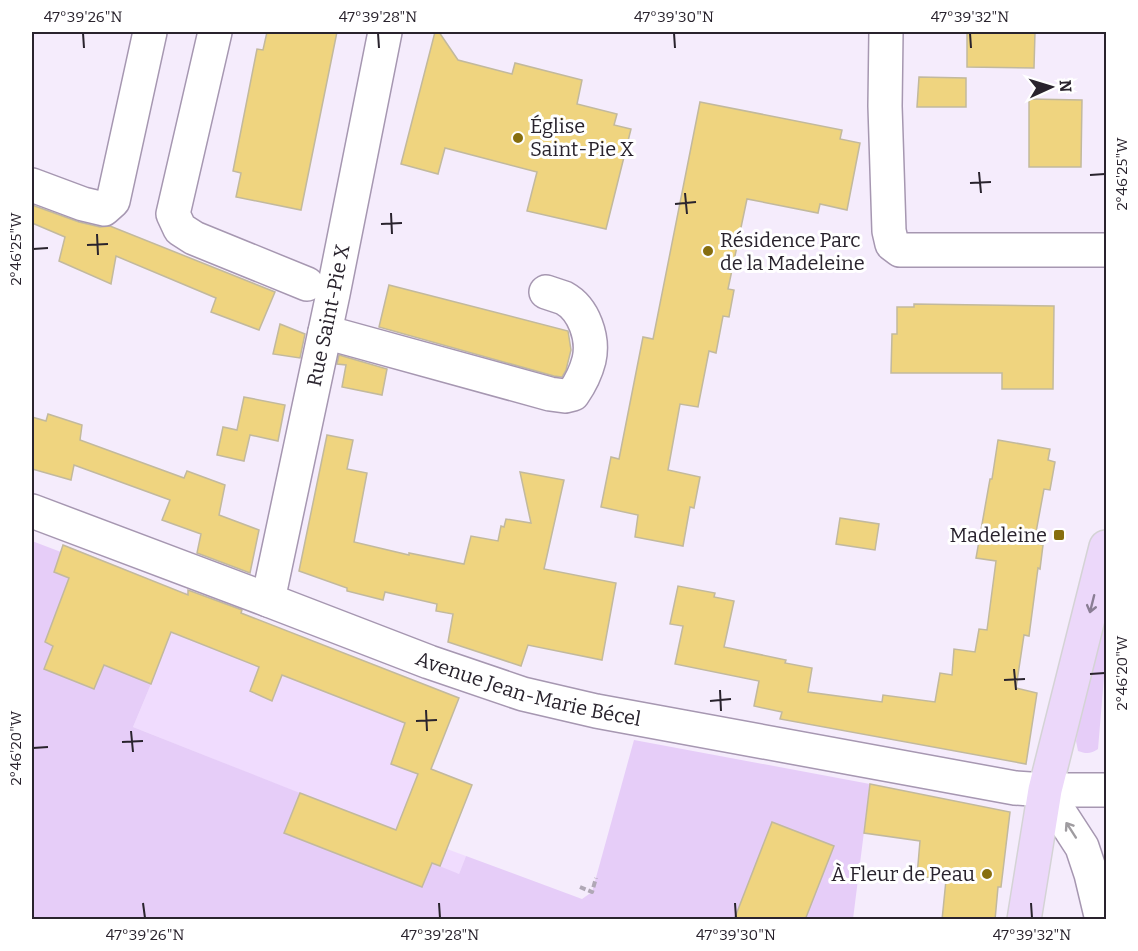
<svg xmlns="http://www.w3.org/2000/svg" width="1138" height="951" font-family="Bitter,serif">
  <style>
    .built { fill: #f0dcfe }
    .green { fill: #e6cdf8 }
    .building { fill: #efd47f; stroke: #c2b99d; stroke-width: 1.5 }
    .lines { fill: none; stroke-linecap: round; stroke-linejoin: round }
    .minor-casing { stroke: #a697b1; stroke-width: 36 }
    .major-casing { stroke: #d4d3d5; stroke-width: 36 }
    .path { stroke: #b0a8b6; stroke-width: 4; stroke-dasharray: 6 3; stroke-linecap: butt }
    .minor { stroke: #fff; stroke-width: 33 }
    .major { stroke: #ecd8fa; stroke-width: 33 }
    .oneway { stroke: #8a7e94 }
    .oneway2 { stroke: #9f9ca0 }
    .ticks { fill: none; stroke: #29232d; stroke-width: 2 }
    .poi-dot { fill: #876e0e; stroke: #fff; stroke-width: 2 }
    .labels { text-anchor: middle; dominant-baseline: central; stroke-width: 6; stroke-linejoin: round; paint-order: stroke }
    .poi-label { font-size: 20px; fill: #29232d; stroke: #fff; text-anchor: start }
    .street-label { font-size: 20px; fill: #29232d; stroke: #fff }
    .neatline { fill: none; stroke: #29232d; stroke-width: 2 }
    .ticks-label { font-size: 15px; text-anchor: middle; fill: #29232d }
  </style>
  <rect width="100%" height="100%" fill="#f5ecfc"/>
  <path class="built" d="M64 545 147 578 138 602 176 617 185 592 459 698 431 768 472 785 447 849 466 856 459 874 354 852 351 860 284 833 299 793 133 727 151 684 94 689 44 669 61 552Z"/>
  <g class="green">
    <path d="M32 541 61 552 69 578 53 646 44 669 94 689 104 665 151 684 133 727 300 793 284 833 350 859 354 851 432 863 459 874 466 856 582 899 592 892 634 740 870 784 853 919H32Z"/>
    <path d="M1096 627H1106L1105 665 1098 749C1091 754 1086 754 1078 751L1076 741Z"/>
  </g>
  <g class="building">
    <path d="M267 32H337L301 210 236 197 241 173 233 171 257 49 263 50Z"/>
    <path d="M435 32H439L458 60 512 74 515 63 582 80 577 104 617 114 614 125 631 129 606 229 527 211 537 172 445 148 438 174 401 164Z"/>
    <path d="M967 32H1035L1034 68 967 67Z"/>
    <path d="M919 77 966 78V107H917Z"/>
    <path d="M1029 99 1082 100 1081 167H1029Z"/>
    <path d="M700 102 842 130 840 139 860 143 847 210 820 204 818 213 747 199 728 289 734 290 729 317 723 316 716 353 709 351 698 407 680 404 668 470 700 477 694 508 690 507 683 546 635 537 638 515 601 507 611 457 619 459 643 337 653 339Z"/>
    <path d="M32 205 79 222 100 227 110 226 275 292 259 330 211 312 216 298 116 256 111 284 59 261 65 237 32 223Z"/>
    <path d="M389 285 568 331 571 350 566 370 562 377 554 376 379 327Z"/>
    <path d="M914 304 1054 306 1053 389H1002V373H891L892 334H897V307H914Z"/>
    <path d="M280 324 305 334 300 358 273 354Z"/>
    <path d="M339 355 387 369 382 395 342 387 346 365 337 364Z"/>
    <path d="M244 397 285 405 278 441 250 435 244 461 217 455 223 427 237 430Z"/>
    <path d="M48 414 82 425 80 440 184 478 187 471 225 485 219 515 259 530 250 573 197 553 201 534 162 520 170 500 74 465 71 480 32 469V417L46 421Z"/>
    <path d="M327 435 353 440 347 469 367 473 354 542 409 555V553L464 564 471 536 498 541 501 526 504 527 506 519 531 523 520 472 564 480 544 569 616 583 602 660 528 645 521 666 448 642 453 614 436 611 437 604 385 592 383 600 347 591V588L299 571Z"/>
    <path d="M998 440 1050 449 1048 460 1055 462 1050 490 1044 489 1034 543 1043 545 1040 569 1038 568 1029 636 1024 635 1016 688 1037 693 1026 764 780 719 782 712 754 706 759 681 675 664 683 626 670 624 678 586 715 593 714 597 734 601 724 647 786 660 785 663 812 668 808 692 882 702 883 695 935 702 940 673 952 675 954 649 975 652 979 629 987 630 996 561 976 558 990 479H992Z"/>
    <path d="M840 518 879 524 875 550 836 544Z"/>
    <path d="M63 545 188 595V590L242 610 241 613 459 698 431 769 472 785 440 866 432 863 422 887 284 833 300 793 396 830 418 774 391 764 405 723 282 675 272 701 250 691 259 667 171 632 151 684 104 665 94 689 44 669 53 646 45 642 69 578 54 572Z"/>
    <path d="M870 784 1010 812 1001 887H998L995 920H942L946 880 917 876 920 841 864 833Z"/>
    <path d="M772 822 834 846 805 920H734Z"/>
  </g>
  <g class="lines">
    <defs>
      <g id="minor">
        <path d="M215 32 173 214 180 229 194 238 307 284"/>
        <path d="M886 32 885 106 889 231 892 244 900 250H1106"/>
        <path d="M32 185 83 204 104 209 113 201 150 32"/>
        <path d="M325 332 550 394 565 396 573 394C580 384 586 372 589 360 594 338 584 309 564 298 558 296 552 294 546 292"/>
        <path id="s1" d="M32 511 268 600 429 662 523 694 596 711 1015 788 1045 790H1106"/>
        <path id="s2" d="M268 600 333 294 385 32"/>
        <path d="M1045 790 1082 847 1091 874 1102 920"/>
      </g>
      <path id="major" d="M1024 920 1045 790 1106 547"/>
    </defs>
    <use href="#minor" class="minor-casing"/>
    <use href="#major" class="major-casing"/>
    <path class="path" d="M580 887 592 892 596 878"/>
    <use href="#minor" class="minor"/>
    <use href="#major" class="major"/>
  </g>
  <defs><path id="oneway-shaft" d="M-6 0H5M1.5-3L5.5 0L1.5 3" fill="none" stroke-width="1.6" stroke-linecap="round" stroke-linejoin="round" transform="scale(1.5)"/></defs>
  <use class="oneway" href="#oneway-shaft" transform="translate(1092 604) rotate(104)"/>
  <use class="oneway2" href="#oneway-shaft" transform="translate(1071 830) rotate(-123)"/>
  <path class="ticks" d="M83 33 84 48M378 33 379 48M674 33 675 48M970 33 971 48M979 172 981 193M1090 175 1105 174M970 183 991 182M685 193 687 214M675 204 696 202M391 213 392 234M381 224 402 223M97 234 98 255M87 245 108 244M33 249 48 248M1014 669 1016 690M1090 674 1105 673M1004 680 1025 679M720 690 721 711M710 701 731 699M426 710 427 731M416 721 437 720M131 731 133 752M122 742 143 741M33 748 48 747M143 903 145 918M439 903 440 918M735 903 736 918M1031 903 1032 918"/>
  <g class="poi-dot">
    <circle cx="518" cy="138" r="6"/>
    <circle cx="708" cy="251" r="6"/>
    <rect x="1053" y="529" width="12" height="12" rx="3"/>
    <circle cx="987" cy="874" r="6"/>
  </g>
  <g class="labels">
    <g class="poi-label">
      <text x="530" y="126">Église<tspan x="530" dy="23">Saint-Pie X</tspan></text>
      <text x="720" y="240">Résidence Parc<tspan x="720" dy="23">de la Madeleine</tspan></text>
      <text x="1047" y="535" text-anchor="end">Madeleine</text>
      <text x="975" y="874" text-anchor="end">À Fleur de Peau</text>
    </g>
    <g class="street-label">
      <text stroke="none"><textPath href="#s2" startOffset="291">Rue Saint-Pie X</textPath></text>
      <text stroke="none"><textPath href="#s1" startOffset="528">Avenue Jean-Marie Bécel</textPath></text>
    </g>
  </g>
  <rect width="1138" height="951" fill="none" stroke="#ffffff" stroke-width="66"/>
  <g transform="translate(1051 87) rotate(86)" stroke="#ffffff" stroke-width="4.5" paint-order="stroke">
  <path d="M0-4.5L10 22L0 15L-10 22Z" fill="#29232d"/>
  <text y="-9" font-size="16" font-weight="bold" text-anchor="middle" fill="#29232d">N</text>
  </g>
  <rect x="33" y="33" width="1072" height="885" class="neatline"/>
  <g class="ticks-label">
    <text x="83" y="22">47°39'26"N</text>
    <text x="378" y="22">47°39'28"N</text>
    <text x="674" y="22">47°39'30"N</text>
    <text x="970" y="22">47°39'32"N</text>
    <text transform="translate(1122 174) rotate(-90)" y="5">2°46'25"W</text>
    <text transform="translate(16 249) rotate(-90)" y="5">2°46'25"W</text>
    <text transform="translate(1122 673) rotate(-90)" y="5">2°46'20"W</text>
    <text transform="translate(16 748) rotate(-90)" y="5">2°46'20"W</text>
    <text x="145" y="940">47°39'26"N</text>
    <text x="440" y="940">47°39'28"N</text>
    <text x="736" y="940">47°39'30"N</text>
    <text x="1032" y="940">47°39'32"N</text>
  </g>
</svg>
